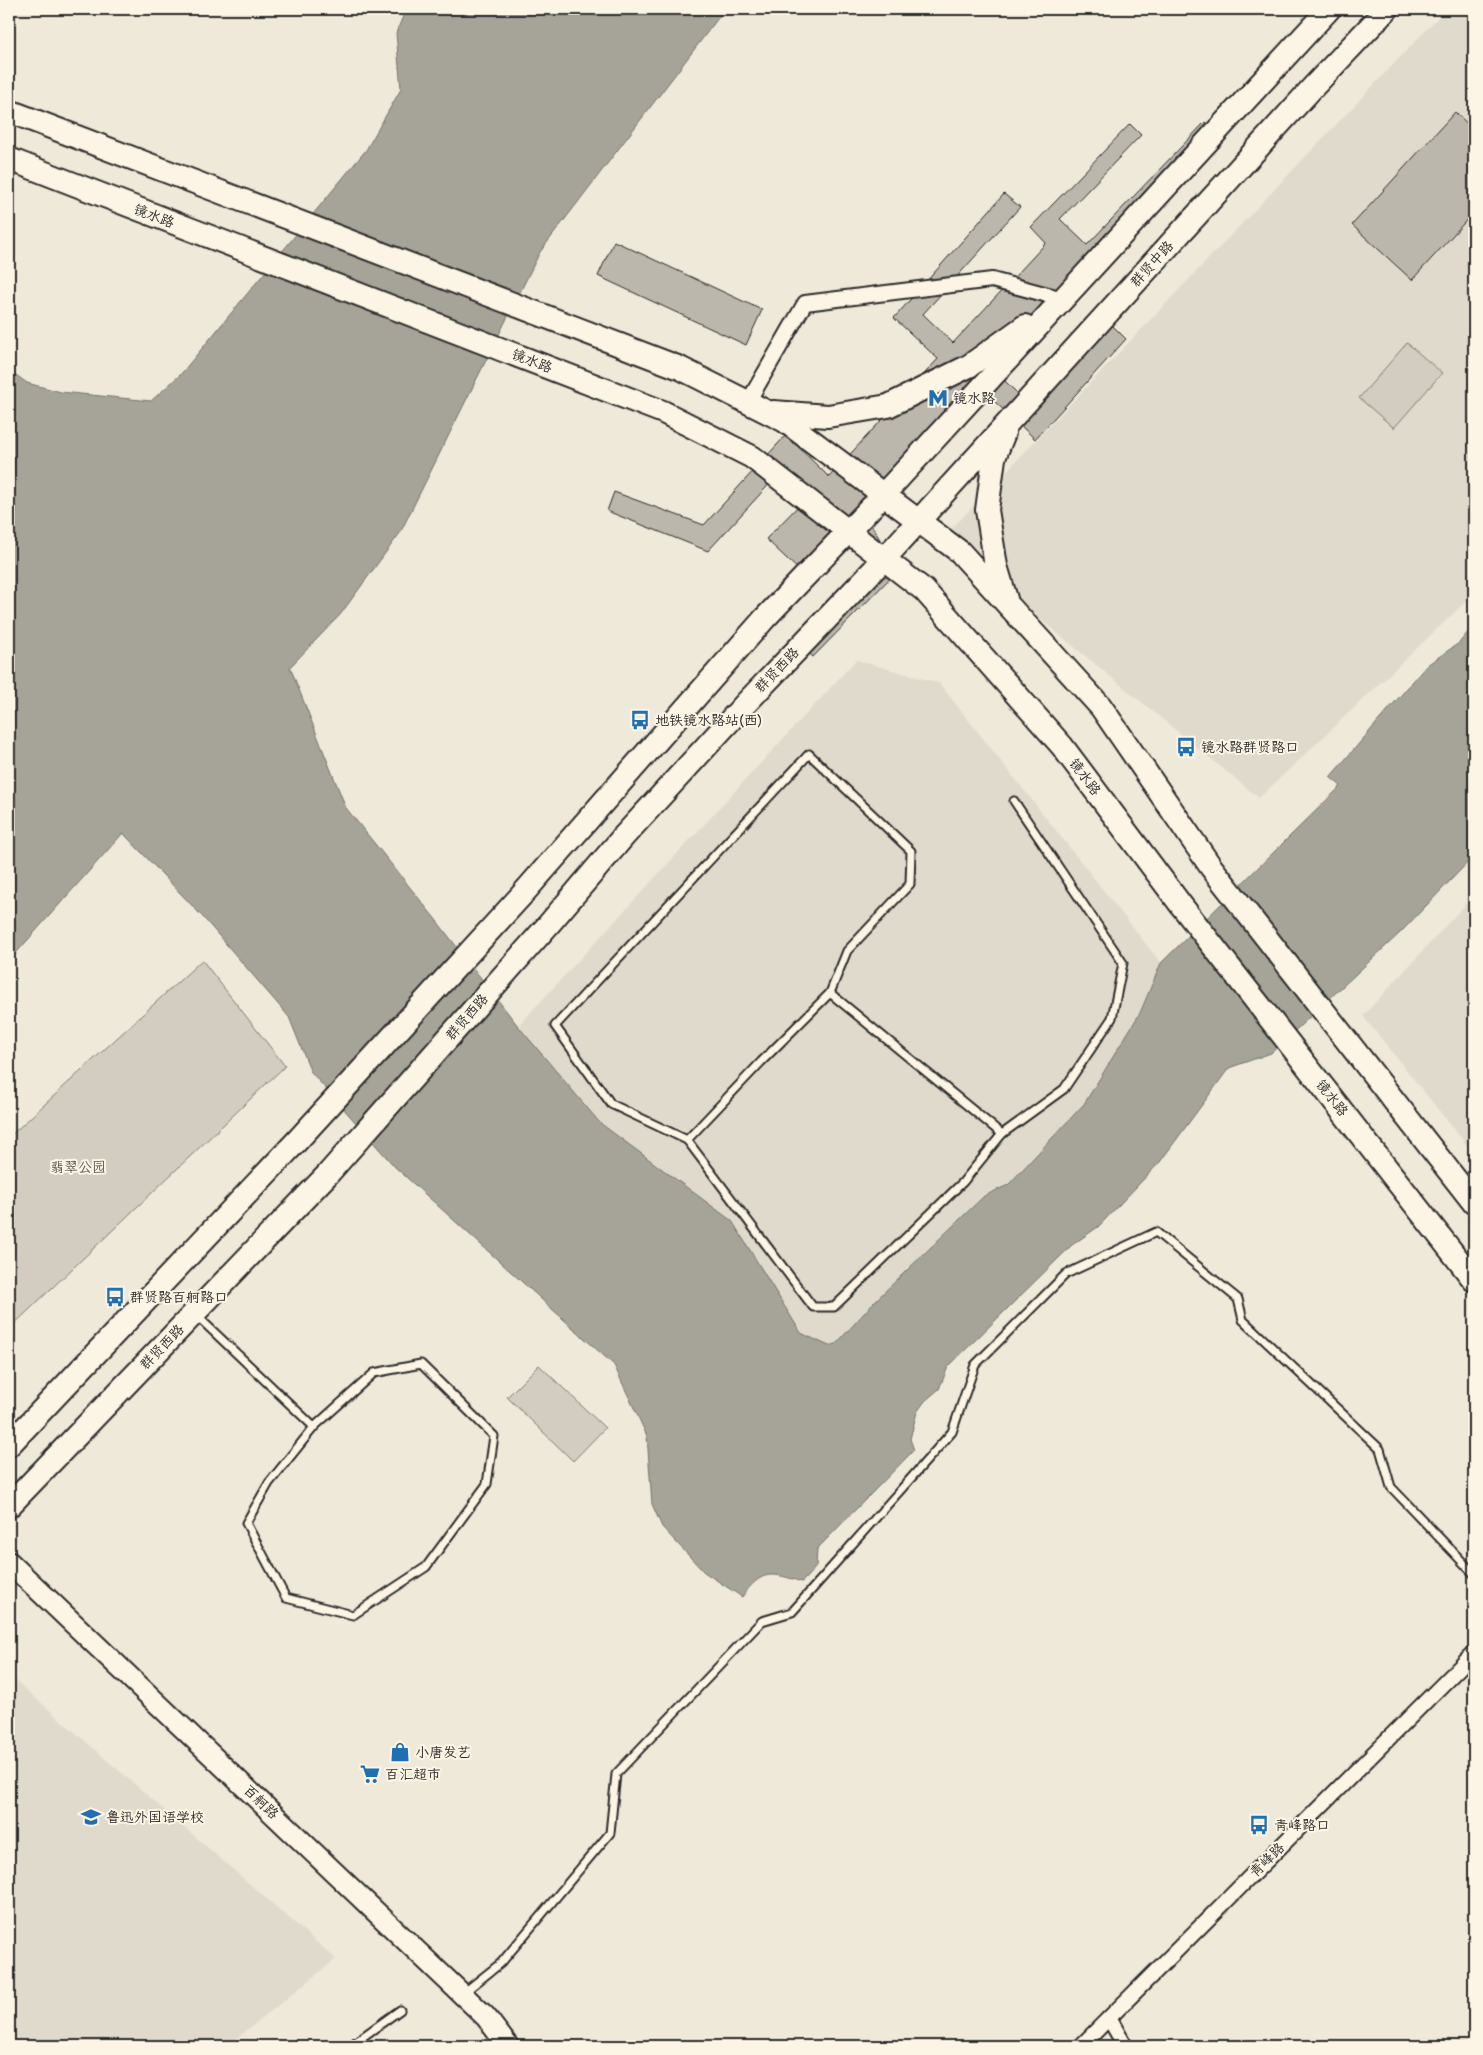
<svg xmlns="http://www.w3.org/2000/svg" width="1483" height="2055" font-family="Pangolin,'LXGW WenKai TC',sans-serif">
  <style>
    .built { fill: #e0dacc }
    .green { fill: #d2cdc0; stroke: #7e7c76 }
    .water { fill: #a6a399; stroke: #75736d }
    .building { fill: #bcb7ac; stroke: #2b2b2b }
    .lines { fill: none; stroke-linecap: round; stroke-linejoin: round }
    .lane-casing { stroke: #2b2b2b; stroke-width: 11 }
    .street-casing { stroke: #2b2b2b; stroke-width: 18 }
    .secondary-casing { stroke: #2b2b2b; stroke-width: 24 }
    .primary-casing { stroke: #2b2b2b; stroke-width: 26 }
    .lane { stroke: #fcf5e5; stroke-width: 7 }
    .street { stroke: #fcf5e5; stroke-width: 14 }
    .secondary { stroke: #fcf5e5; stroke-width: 20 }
    .primary { stroke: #fcf5e5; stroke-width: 22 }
    .labels { text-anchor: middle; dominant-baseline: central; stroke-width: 4; stroke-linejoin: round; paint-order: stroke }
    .street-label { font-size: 14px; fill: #2b2b2b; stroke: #fcf5e5 }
    .poi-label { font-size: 14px; fill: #2b2b2b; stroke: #fcf5e5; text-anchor: start }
    .park-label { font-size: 14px; fill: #555450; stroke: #fcf5e5 }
  </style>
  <rect width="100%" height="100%" fill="#efe9da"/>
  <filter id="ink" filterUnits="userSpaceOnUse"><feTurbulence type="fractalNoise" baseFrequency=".02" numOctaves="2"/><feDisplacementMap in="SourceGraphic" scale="10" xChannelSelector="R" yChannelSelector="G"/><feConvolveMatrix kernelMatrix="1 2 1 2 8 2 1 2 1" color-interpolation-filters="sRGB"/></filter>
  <g filter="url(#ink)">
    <g class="built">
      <path d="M1446 9H1474V594L1259 798 942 539Z"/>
      <path d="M856 660 939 683 1161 963 1140 1013 1084 1104 1007 1185 984 1196 876 1300 836 1344 829 1346 800 1333 732 1221 600 1123 518 1026Z"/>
      <path d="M1474 895V1154L1363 1016Z"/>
      <path d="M9 1675 336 1959 227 2046H9Z"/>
    </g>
    <g class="green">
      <path d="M1407 343 1442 373 1394 428 1359 398Z"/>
      <path d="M202 960 285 1066 9 1329V1137Z"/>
      <path d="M539 1365 605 1428 573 1461 507 1397Z"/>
    </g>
    <path class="water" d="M406 9H725L540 252 400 533 340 615 290 667 346 808 433 916 518 1026 600 1123 732 1221 801 1333 829 1346 836 1344 876 1300 984 1196 1008 1185 1084 1104 1140 1013 1161 963 1341 786 1330 777 1427 665 1459 643 1474 625V856L1400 933 1271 1053 1229 1068 1160 1162 1098 1227 1072 1245 948 1367 939 1389 925 1401 917 1412 910 1439 914 1450 817 1549 816 1567 802 1582C773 1573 762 1568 742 1597L704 1572 662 1527 652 1504 647 1436 614 1365 395 1167 311 1072 289 1017 201 915 123 833 9 961V370L27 383 61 392 151 401 180 375 366 150 401 89 396 33Z"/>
    <g class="building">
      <path d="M1455 112 1474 130V212L1412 280 1352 225Z"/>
      <path d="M1205 122 1220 134 996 372 1033 409 1112 325 1126 339 1035 439 980 388 863 511 898 570 813 657 802 647 875 570 850 525 804 575 766 539 812 492 785 467 708 551 607 511 614 492 704 525 786 435 829 477 938 359 894 318 1004 194 1020 207 923 314 953 343 1046 243 1031 227 1130 124 1141 135 1060 219 1087 245Z"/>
      <path d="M614 241 762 310 746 345 598 276Z"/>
    </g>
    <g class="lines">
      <defs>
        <g id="lane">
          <path d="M809 754 911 851 910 884 847 951 830 993 761 1062 687 1140 611 1104 555 1026Z"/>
          <path d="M830 993 1002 1134"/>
          <path d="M687 1140 813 1307H834L963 1182 1002 1134 1064 1089 1112 1018 1123 963 1014 801"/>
          <path d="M196 1315 314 1427"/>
          <path d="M421 1364 494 1436 487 1484 426 1567 353 1615 286 1598 246 1523 269 1483 314 1427 374 1373Z"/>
          <path d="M462 1994 501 1963 610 1833 616 1774 762 1621 792 1612 952 1432 975 1365 1066 1274 1156 1232 1238 1299 1243 1320 1380 1449 1391 1487 1474 1574"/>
          <path d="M350 2046 400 2010"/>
        </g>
        <g id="street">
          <path d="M748 402 805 303 992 280 1063 299"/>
          <path d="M1109 2018 1125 2046"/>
          <path d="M1081 2046 1474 1653"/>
        </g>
        <path id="secondary" d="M9 1562 486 2017 508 2046"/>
        <g id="primary">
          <path d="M9 111 680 368 785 421 960 552 1101 707 1211 867 1474 1203"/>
          <path d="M9 159 663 412 752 457 924 590 1062 746 1181 905 1474 1280"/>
          <path d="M773 412 828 416 888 406 969 366 1025 326"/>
          <path d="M1004 433 994 458 987 510 996 566 1006 599"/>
          <path d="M9 1445 295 1143 520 897 765 618 884 494 1329 9"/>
          <path d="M9 1506 327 1175 549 924 624 836 747 702 884 559 1314 86 1387 9"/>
        </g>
      </defs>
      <use href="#lane" class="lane-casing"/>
      <use href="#street" class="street-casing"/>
      <use href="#secondary" class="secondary-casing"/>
      <use href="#primary" class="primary-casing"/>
      <use href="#lane" class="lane"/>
      <use href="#street" class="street"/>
      <use href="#secondary" class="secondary"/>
      <use href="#primary" class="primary"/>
    </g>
  </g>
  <defs>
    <symbol id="metro-bare" viewBox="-9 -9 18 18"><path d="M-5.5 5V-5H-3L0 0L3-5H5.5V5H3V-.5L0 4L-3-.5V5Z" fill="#1f6fb2" stroke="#fcf5e5" stroke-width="2.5" paint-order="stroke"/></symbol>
    <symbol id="bus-bare" viewBox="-9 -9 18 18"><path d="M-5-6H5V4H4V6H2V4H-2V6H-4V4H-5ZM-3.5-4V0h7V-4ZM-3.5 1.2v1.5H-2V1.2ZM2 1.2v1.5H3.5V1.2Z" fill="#1f6fb2" stroke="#fcf5e5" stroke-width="2.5" paint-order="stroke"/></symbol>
    <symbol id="shop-bare" viewBox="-9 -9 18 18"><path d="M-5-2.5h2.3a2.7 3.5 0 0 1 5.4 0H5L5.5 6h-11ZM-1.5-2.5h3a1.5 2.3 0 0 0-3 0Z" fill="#1f6fb2" stroke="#fcf5e5" stroke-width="2.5" paint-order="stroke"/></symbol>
    <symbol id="supermarket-bare" viewBox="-9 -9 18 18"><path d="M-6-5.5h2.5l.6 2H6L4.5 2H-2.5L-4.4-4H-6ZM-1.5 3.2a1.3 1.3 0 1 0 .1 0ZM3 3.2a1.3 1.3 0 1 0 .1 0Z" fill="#1f6fb2" stroke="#fcf5e5" stroke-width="2.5" paint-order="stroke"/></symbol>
    <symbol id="school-bare" viewBox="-9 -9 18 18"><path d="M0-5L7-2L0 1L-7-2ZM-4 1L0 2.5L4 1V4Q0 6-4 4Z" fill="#1f6fb2" stroke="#fcf5e5" stroke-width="2.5" paint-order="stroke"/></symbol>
  </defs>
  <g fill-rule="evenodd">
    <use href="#metro-bare" x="924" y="384" width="28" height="28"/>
    <use href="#bus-bare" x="626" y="706" width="28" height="28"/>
    <use href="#bus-bare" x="1172" y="733" width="28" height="28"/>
    <use href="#bus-bare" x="101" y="1283" width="28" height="28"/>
    <use href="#shop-bare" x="386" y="1738" width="28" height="28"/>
    <use href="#supermarket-bare" x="356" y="1760" width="28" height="28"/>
    <use href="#school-bare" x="77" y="1803" width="28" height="28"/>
    <use href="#bus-bare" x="1245" y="1811" width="28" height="28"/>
  </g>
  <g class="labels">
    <g class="street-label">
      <text transform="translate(154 216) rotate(21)">镜水路</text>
      <text transform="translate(1152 264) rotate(-48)">群贤中路</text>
      <text transform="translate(532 361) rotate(21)">镜水路</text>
      <text transform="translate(777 670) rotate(-46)">群贤西路</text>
      <text transform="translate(1085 777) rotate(53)">镜水路</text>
      <text transform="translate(467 1017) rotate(-49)">群贤西路</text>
      <text transform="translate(1332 1098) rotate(52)">镜水路</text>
      <text transform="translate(162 1347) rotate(-46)">群贤西路</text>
      <text transform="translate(261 1802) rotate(44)">百舸路</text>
      <text transform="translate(1267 1860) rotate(-45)">青峰路</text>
    </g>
    <g class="poi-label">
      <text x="953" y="398">镜水路</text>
      <text x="655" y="720">地铁镜水路站(西)</text>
      <text x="1201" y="747">镜水路群贤路口</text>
      <text x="130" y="1297">群贤路百舸路口</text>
      <text x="415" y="1752">小唐发艺</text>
      <text x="385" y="1774">百汇超市</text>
      <text x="106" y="1817">鲁迅外国语学校</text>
      <text x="1274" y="1825">青峰路口</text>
    </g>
    <g class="park-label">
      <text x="78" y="1167">翡翠公园</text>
    </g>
  </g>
  <rect width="1483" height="2055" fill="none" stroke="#fcf5e5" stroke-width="30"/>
  <rect x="15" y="15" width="1453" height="2025" fill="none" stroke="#2b2b2b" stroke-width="2" filter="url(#ink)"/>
</svg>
